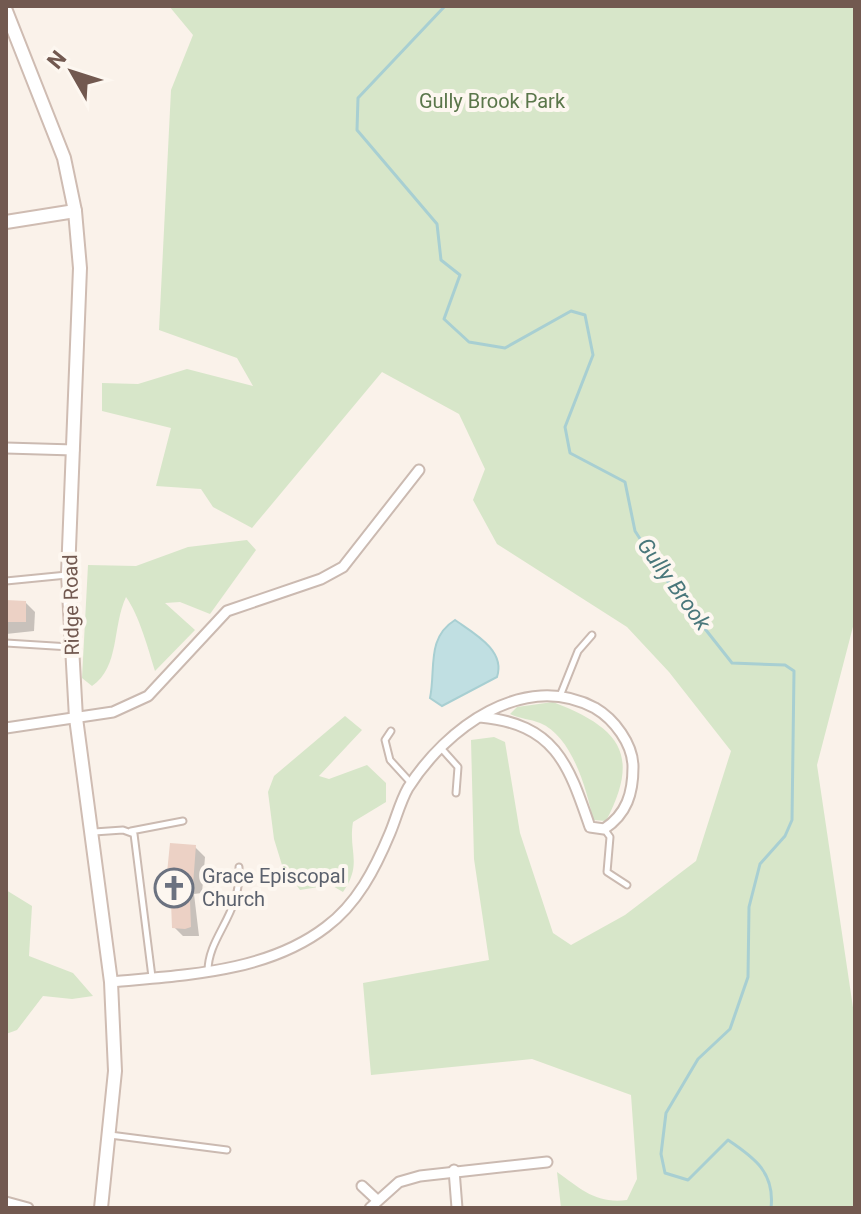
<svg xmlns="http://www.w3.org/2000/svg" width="861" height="1214" font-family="Roboto,sans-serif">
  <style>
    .green { fill: #d7e6c9 }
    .water { fill: #c0dfe2; stroke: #a8cfd2; stroke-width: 2 }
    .shadow { fill: #0003 }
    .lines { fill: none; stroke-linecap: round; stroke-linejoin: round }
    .stream { stroke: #a8cfd2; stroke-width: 3 }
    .building { fill: #ecd1c5 }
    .lane-casing { stroke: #cbbab1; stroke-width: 9 }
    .street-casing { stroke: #cbbab1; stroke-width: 13 }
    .secondary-casing { stroke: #cfbcb2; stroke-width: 16 }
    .lane { stroke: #fff; stroke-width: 5 }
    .street { stroke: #fff; stroke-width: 9 }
    .secondary { stroke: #fff; stroke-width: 12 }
    .labels { text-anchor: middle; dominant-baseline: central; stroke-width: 8; stroke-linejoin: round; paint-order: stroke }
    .park-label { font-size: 20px; fill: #5a764a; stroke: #fdf7f0 }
    .street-label { font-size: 20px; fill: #725950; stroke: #fdf7f0 }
    .worship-label { font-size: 20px; fill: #5b616d; stroke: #fdf7f0; text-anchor: start }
    .water-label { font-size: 22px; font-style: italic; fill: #49777b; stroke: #fdf7f0 }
  </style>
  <rect width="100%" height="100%" fill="#faf2ea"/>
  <g class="green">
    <path d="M169 6H855V619L817 765 855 1021V1208H561L557 1172C581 1189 596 1204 627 1200L637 1179 631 1095 532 1059 371 1075 363 983 489 960 474 859 471 740 494 737 505 742 520 833 553 933 571 945 625 915 696 861 731 751 669 672 627 627 497 544 473 500 485 469 459 414 382 372 252 528 213 507 201 489 156 486 171 428 102 411V383L138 384 187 369 253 386 237 358 159 330 171 90 193 35Z"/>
    <path d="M247 540 256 550 210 614 180 602 165 603 195 630 155 671C148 648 139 615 126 597 112 627 120 667 92 686L82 678 88 565 136 566 188 547Z"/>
    <path d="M553 702C620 728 641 754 606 821L593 820C587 790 572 736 540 723 530 719 521 719 510 714L517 707Z"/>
    <path d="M345 716 362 730 319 776 329 779 367 765 386 783V802L353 822C348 852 363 863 343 892L331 885 300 890 282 865 274 839 268 792 274 776Z"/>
    <path d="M6 890 32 906 29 956 73 973 93 996 72 999 43 996 17 1030 6 1034Z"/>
  </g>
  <path class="water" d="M455 620C473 633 506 650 497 677L442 706 430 698C436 669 426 638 455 620Z"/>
  <g class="shadow">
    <path d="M6 601 26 603 35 612 34 631 6 634Z"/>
    <path d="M195 847 205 857 202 893 194 894 199 936H183L174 927 178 904 165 891 173 887 168 883Z"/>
  </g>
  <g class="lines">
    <path class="stream" d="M445 6 358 98 357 130 437 224 441 260 460 275 444 319 469 342 505 348 571 311 585 315 593 355 565 427 570 453 625 482 635 531 668 582 732 663 785 665 794 671 792 820 785 836 760 864 749 907 748 977 730 1029 698 1059 666 1113 661 1154 665 1173 688 1180 728 1140C755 1158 775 1173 771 1208"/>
  </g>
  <g class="building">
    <path d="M6 600 26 601V622H6Z"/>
    <path d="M170 843 196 845 193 885H185V901H190L191 927 185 929 172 928 171 902H176V892H163V885H176L166 883Z"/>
  </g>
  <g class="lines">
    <defs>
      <g id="lane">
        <path d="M6 581 67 575"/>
        <path d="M6 643 70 647"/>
        <path d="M560 696 578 651 592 635"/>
        <path d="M391 731 385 740 390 760 411 783"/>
        <path d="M441 748 458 767 456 793"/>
        <path d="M605 830 610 837 607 872 627 885"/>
        <path d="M131 831 183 821"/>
        <path d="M94 832 123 830 134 834 152 977"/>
        <path d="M208 971C208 936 242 914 239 867"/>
        <path d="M110 1135 227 1150"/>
      </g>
      <g id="street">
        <path d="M6 448 74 450"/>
        <path d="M6 728 113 712 148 696 227 611 321 579 343 567 419 470"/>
        <path d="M111 982C183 975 266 973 326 927 357 904 375 869 390 833 396 819 400 802 408 788 446 728 524 670 595 708 614 719 633 744 633 767 633 793 627 814 604 829L590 827C568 763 555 724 480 717"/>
        <path d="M454 1170 457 1208"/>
        <path d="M362 1186 377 1200"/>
        <path d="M6 1202 28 1208"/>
        <path d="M370 1208 399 1182 420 1176 547 1162"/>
      </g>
      <g id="secondary">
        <path d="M6 11 64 158 75 211 80 268 68 574 76 718 111 982 115 1071 101 1208"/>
        <path d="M6 222 75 211"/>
      </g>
    </defs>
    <use href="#lane" class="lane-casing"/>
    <use href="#street" class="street-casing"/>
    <use href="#secondary" class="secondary-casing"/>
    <use href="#lane" class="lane"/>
    <use href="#street" class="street"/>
    <use href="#secondary" class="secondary"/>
  </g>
  <defs>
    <symbol id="church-ring" viewBox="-11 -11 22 22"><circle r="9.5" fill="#fdf7f0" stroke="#6b7280" stroke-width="1.5"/><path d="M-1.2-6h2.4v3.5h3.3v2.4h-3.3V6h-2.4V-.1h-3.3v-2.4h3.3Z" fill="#6b7280"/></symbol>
  </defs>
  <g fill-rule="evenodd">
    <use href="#church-ring" x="152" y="866" width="44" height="44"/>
  </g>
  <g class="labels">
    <g class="park-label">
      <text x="492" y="101">Gully Brook Park</text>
    </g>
    <g class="street-label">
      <text transform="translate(71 605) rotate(-91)">Ridge Road</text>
    </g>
    <g class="worship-label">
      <text x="202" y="876">Grace Episcopal<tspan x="202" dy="23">Church</tspan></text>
    </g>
    <g class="water-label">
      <text transform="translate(674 584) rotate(54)">Gully Brook</text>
    </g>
  </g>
  <rect width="861" height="1214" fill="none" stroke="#725950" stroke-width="16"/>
  <g transform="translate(72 72) rotate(309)" stroke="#fdf7f0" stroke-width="6" paint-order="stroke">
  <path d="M0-6L14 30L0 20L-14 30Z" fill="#725950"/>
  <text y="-12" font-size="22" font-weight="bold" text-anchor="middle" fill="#725950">N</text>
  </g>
</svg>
